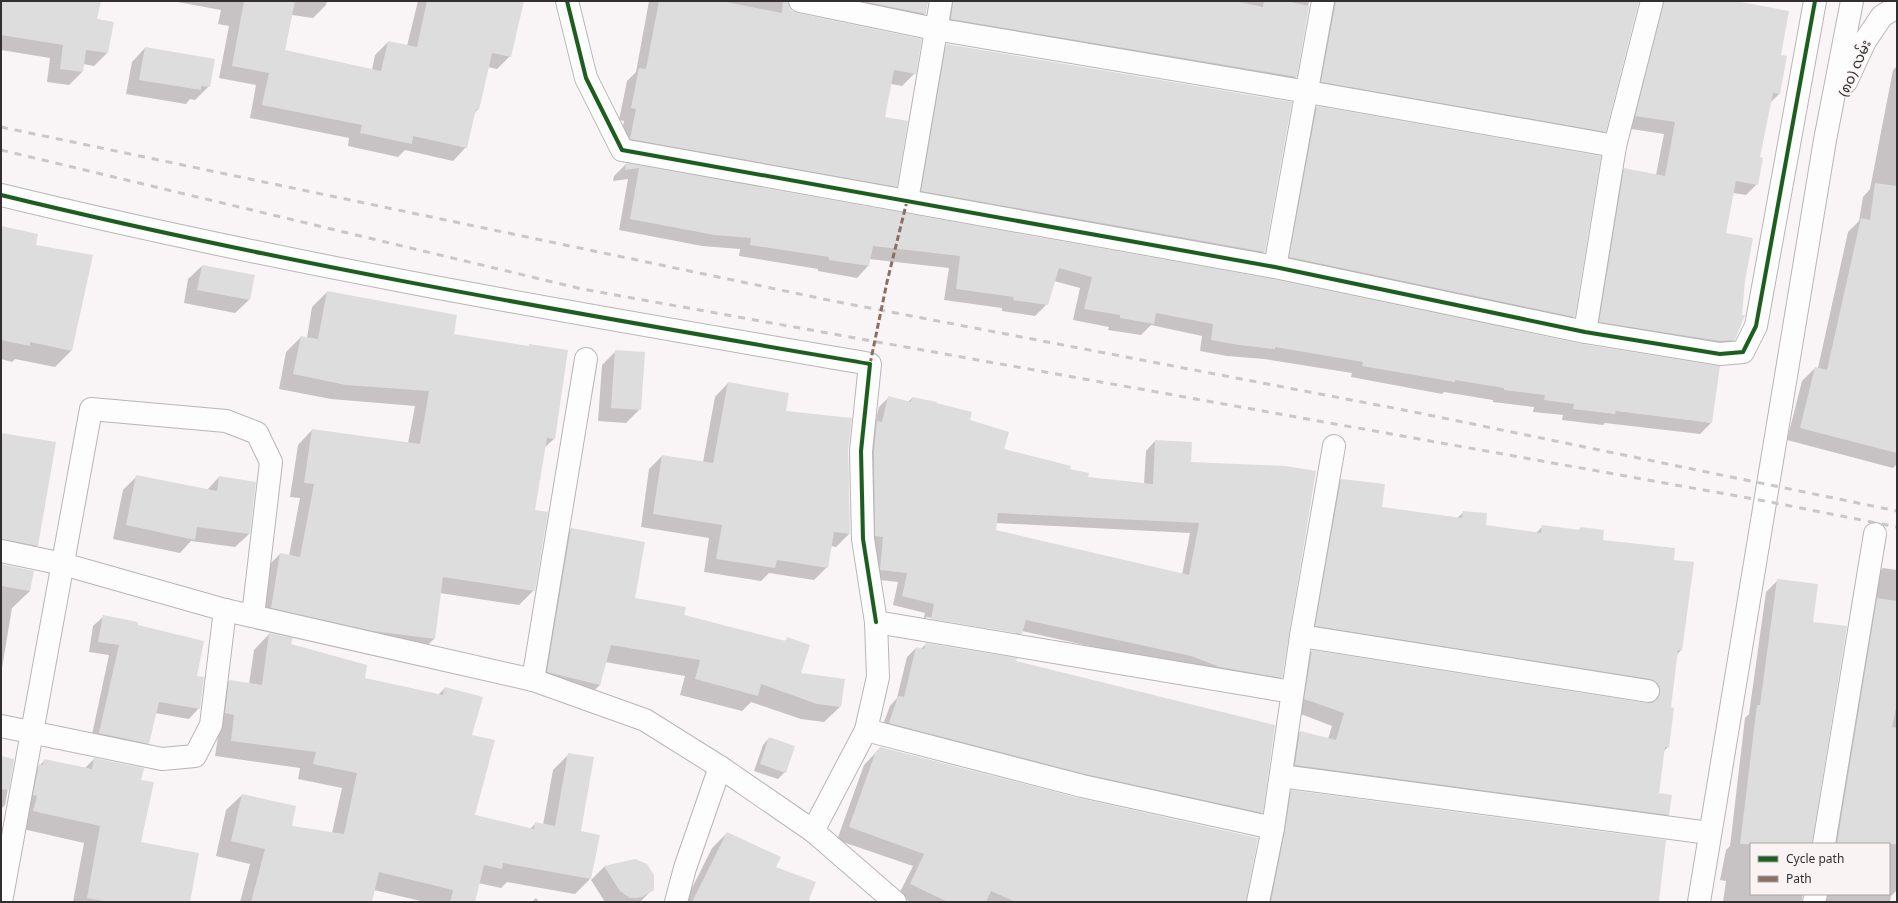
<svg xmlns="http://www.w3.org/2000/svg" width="1898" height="903" font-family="'Noto Sans','Noto Sans Myanmar',sans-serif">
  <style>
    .shadow { fill: #0003; fill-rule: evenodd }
    .building { fill: #dedddd; fill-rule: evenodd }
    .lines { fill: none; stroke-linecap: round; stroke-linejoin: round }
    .minor-casing { stroke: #b9b5b6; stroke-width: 24 }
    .minor { stroke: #fefdfe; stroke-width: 22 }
    .rail { stroke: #c9c7c7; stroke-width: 3; stroke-dasharray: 7 7; stroke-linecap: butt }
    .quiet { stroke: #8d6e63; stroke-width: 3; stroke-dasharray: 6 3; stroke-linecap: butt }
    .cycleway-casing { stroke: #faf3f4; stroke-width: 6 }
    .cycleway { stroke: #1b5e20; stroke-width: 4 }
    .labels { text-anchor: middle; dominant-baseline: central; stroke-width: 3; stroke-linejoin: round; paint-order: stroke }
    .street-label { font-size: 14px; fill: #312f2f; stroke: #faf3f4 }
  </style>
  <rect width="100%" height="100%" fill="#f9f4f5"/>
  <g class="shadow">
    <path d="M1 1H100L96 19 112 22 107 53 94 66 83 64 82 72 69 85 47 82 50 58 1 50Z"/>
    <path d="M172 1H327L326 5 313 18 292 15 284 51 372 70 375 55 388 42 407 46 418 1H523L510 56 497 69 488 67 478 109 474 114 466 147 453 161 405 150 398 157 348 146 349 138 250 118 256 85 219 78 229 26 218 24 221 10Z"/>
    <path d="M649 1H1638L1605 131 1592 144 1309 94 1319 4 1312 1H1309L1296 77 1283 90 938 31 930 1H928L925 14 912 27 787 1 791 11 915 73 902 86 891 84 884 118 896 186 883 199 618 151 624 121 619 120 627 81 636 72Z"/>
    <path d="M1651 1H1730L1780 56 1786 57 1779 94 1770 103 1759 158 1757 184 1746 195 1733 193 1725 234 1734 340 1723 351 1588 333 1613 181 1624 169 1656 175 1664 134 1625 128Z"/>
    <path d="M947 45 1291 103 1264 252 1253 263 911 202 935 56Z"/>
    <path d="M145 48 209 86 195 100 190 99 186 104 126 94 132 62Z"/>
    <path d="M1897 66V464L1893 468 1787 440 1802 381 1815 368H1818L1848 232 1859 221 1863 197 1870 189 1893 70Z"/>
    <path d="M1317 107 1574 317 1563 327 1279 268 1306 118Z"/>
    <path d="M626 164 1711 423 1700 434 1605 423 1603 425 1562 420 1563 415 1533 412 1534 407 1493 402V400L1444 392 1442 394 1351 377 1352 373 1264 359 1227 356 1200 351 1202 336 1151 325 1141 335 1108 330 1109 327 1073 320 1080 288 1054 281 1047 304 1035 316 1002 311V308L944 300 949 268 869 259 868 266 857 278 818 271V269L739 256 740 249 702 246 619 230 628 179 613 181 614 176Z"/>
    <path d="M1 227 35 245 71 351 55 367 15 359 12 362 1 359Z"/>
    <path d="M202 266 249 300 235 313 184 303 188 279Z"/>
    <path d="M327 292 453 335 527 347 530 345 554 439 544 448 534 511V590L519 605 440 593 434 639 419 653 257 622 265 569 280 554 289 556 300 498 290 497 298 445 312 430 408 443 415 406 331 399 279 389 286 352 301 337 307 338 312 307Z"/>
    <path d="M616 351 640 409 626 423 598 421 602 365Z"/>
    <path d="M728 383 785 412 848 451 849 534 836 547 831 546 827 567 814 580 769 573 761 581 704 572 709 538 641 527 649 469 662 456 703 462 715 397Z"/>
    <path d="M889 397 908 402 912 398 935 404 968 421 1003 449 1069 470 1086 478 1144 484 1146 451 1155 441 1190 463 1281 677 1272 687 1022 631 1012 643 922 628 925 613 893 605 898 582 871 579 867 432 875 424 879 407ZM996 523 1190 533 1182 575 995 531ZM926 617 1016 632V634L926 619Z"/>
    <path d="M1 434 37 546 20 563 1 559Z"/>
    <path d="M137 476 207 490 219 477 249 534 235 547 191 541 180 553 113 539 123 490Z"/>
    <path d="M1341 480 1381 508 1457 518 1464 512 1485 526 1536 533 1542 527 1578 531 1581 528 1602 541 1673 561 1681 650 1676 656 1669 708 1668 747 1663 752 1658 794 1669 815 1656 827 1283 777 1288 744 1300 732 1328 739 1332 726 1293 711 1300 664 1312 651 1648 704V699L1304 638 1329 492Z"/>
    <path d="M571 529 634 599 683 616 784 642 788 638 800 674 840 707 824 722 801 719 751 702 742 711 680 695 685 676 605 662 600 685 584 700 532 687 555 545Z"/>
    <path d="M1 565 30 591 12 608 1 674Z"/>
    <path d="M1883 568 1897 570V890L1891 896 1890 902H1816L1807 894H1889V844H1827L1870 580Z"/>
    <path d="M1778 580 1812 623 1811 844H1751V894H1803L1801 902H1723L1726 881 1720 880 1726 850 1730 846 1745 718 1749 714 1766 592Z"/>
    <path d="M104 616 136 626 196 676 199 708 189 719 155 713 148 743 138 753 90 744 109 655 89 652 93 626Z"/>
    <path d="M269 634 364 679 438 695 445 688 471 735 474 816 530 829 535 824 543 825 553 770 569 754 579 832 598 836 590 879 575 894 507 882 501 888 478 883 474 902H425L374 890 371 902H240L250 864 216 856 226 810 242 795 290 826 332 833 342 788 298 779 300 768 215 756 219 730 214 697 229 681 249 684 254 650Z"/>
    <path d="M926 644 1015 661 1262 812 1253 822 880 732 890 706 897 698 907 657 916 648 921 649Z"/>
    <path d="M769 738 785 772 778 779 754 771 763 745Z"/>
    <path d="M880 748 1245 902H911L898 896 913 866 837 840 864 765Z"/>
    <path d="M1 758 13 760 5 805 1 809Z"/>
    <path d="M94 759 140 781V843L189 902H73L84 843 14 827 23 782 45 760 85 768Z"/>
    <path d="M1292 791 1658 902H1262L1279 803Z"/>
    <path d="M727 833 775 867 808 900 813 902H685L712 848Z"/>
    <path d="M635 860 653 889 640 902H605L591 880 604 867Z"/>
    <path d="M536 898 539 902H532Z"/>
  </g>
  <g class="building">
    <path d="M1 1H101L97 19 114 22 108 53 86 50 83 72 60 69 63 45 1 35Z"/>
    <path d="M244 1H295L285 50 381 71 388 41 417 47 427 1H524L511 57 492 53 479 110 476 109 467 148 413 136 412 144 360 133 362 125 262 105 269 73 232 66Z"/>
    <path d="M659 1H721L782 13 783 1H788L791 10 797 13 922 39 916 74 894 70 885 117 908 121 897 187 630 139 636 109 631 108 639 68 646 69Z"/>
    <path d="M862 1H928L926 14Z"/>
    <path d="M953 1H1235L1263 7 1264 1H1286L1309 6 1297 77 951 19Z"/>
    <path d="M1336 1H1639L1606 132 1321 82Z"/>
    <path d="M1664 1H1736L1789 11 1781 55 1787 56 1780 94 1773 93 1760 157 1763 158 1758 185 1736 181 1726 233 1753 238 1745 281 1742 315H1745L1735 340 1720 341 1599 322 1624 168 1665 176 1675 122 1635 116Z"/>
    <path d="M946 44 1292 102 1265 252 921 191Z"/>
    <path d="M145 47 215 59 210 87 201 86V90L139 80Z"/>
    <path d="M1317 106 1601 156 1575 317 1289 257Z"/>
    <path d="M626 163 1273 279 1582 344 1720 366 1712 423 1616 411 1615 414 1573 409 1574 404 1544 400 1545 395 1504 390V388L1455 380V382L1362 366 1363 362 1275 347V349L1239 345 1211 340 1213 324 1156 313 1154 324 1120 318V315L1084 309 1092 277 1059 268 1048 305 1013 300 1014 297 956 289 960 256 873 246 869 266 829 260V257L750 245 751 238 714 235 630 219 639 168 625 170Z"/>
    <path d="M1875 183 1897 186V453L1800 428 1815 367 1827 370 1861 218 1870 220Z"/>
    <path d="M1 226 38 234 36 245 93 255 72 351 30 342V346L1 340Z"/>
    <path d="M202 265 255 275 250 300 197 290Z"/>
    <path d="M327 291 457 315 454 334 529 346V344L568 350 555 439 547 438 535 510 548 512 535 591 443 577 435 639 373 631 271 608 280 553 300 557 314 484 304 483 312 429 420 444 429 391 346 385 293 374 301 336 318 339Z"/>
    <path d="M615 350 645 352 641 410 611 408Z"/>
    <path d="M728 382 789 393 786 411 852 418 848 451 850 534 834 532 828 568 777 560 775 568 716 559 722 525 653 514 662 455 713 463Z"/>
    <path d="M888 396 911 402 912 397 937 402 936 403 972 412 970 420 1009 432 1004 449 1071 466 1070 469 1089 473 1088 477 1153 484 1155 440 1192 442 1191 462 1286 466 1316 471 1282 678 1220 667 1191 656 1026 620 1022 634 931 619 934 604 902 596 907 573 880 570 883 537 875 536 874 452 877 421 882 422ZM998 513 1199 523 1189 575 996 530Z"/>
    <path d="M1 433 56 442 38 546 1 539Z"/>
    <path d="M136 475 217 491 219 476 256 482 250 534 197 527 195 540 126 525Z"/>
    <path d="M1341 479 1385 484 1382 507 1462 518 1463 511 1487 513 1486 525 1541 533 1542 525 1580 530 1581 527 1604 530 1603 540 1675 548 1674 560 1694 562 1682 651 1678 650 1671 707 1674 708 1669 748 1665 747 1659 793 1672 795 1669 815 1295 765 1300 731 1336 740 1344 713 1304 699 1312 650 1646 703H1652L1657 699 1660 693V687L1656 682 1650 679 1315 626Z"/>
    <path d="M571 528 645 542 635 598 686 607 684 615 786 641 787 637 810 645 801 673 845 679 841 707 817 704 761 684 758 696 695 679 700 660 611 645 600 685 547 672Z"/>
    <path d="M1 564 34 571 30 591 1 586Z"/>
    <path d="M1777 579 1818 584 1813 622 1847 626 1812 844H1740L1757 705H1760Z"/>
    <path d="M1877 598 1897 601V703L1892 727 1897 728V844H1837Z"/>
    <path d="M103 615 138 622V625L204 641 197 676 204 677 200 709 159 702 149 744 99 733 119 645 98 642Z"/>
    <path d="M269 633 293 638 291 644 367 665 365 678 443 695 445 687 483 697 472 735 495 740 475 815 534 829 535 822 555 826 568 753 594 757 581 831 600 835 591 879 503 863 502 869 484 865 475 902H450L453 890 379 872 372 902H251L265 849 231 841 242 794 296 806 292 826 344 834 357 773 313 764 316 752 231 741 234 715 225 713 229 680 262 685Z"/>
    <path d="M926 643 1017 658 1016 661 1275 725 1263 813 1085 774 889 723 898 696 904 697 916 647 924 649Z"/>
    <path d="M769 737 795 746 786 773 760 764Z"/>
    <path d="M880 747 1079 798 1258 838 1246 902H1016L991 891 986 902H948L910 884 924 854 849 827 876 751 878 752Z"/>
    <path d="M1 756 14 759 9 790 1 789Z"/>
    <path d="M94 758 144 768 141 780 154 782 141 842 199 853 190 902H110L87 898 100 826 33 811 37 796 33 795 39 764 43 765 44 759 92 769Z"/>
    <path d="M1291 790 1666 840 1659 902H1271L1285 830Z"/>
    <path d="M727 832 781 857 776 867 816 882 808 902H692Z"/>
    <path d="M635 859 647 864 654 875V890L642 897 636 898H630L620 891 604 866Z"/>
  </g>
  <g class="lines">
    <defs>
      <g id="minor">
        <path d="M567 1 586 78 622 150 1275 267 1585 332 1720 354 1743 352 1756 326 1815 1"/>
        <path d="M800 1 935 29 1308 92 1615 146"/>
        <path d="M1846 82 1865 41 1882 16 1897 7"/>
        <path d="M1 195C288 265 579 314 870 364L861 451 863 539 876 622"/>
        <path d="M907 201 941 1"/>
        <path d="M1275 267 1323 1"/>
        <path d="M1585 332 1615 146 1652 1"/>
        <path d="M1 551 63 564 225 610 533 680 645 720 720 767 813 831 895 902"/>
        <path d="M1301 636 1648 691"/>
        <path d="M533 680 586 359"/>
        <path d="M1 726 162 759 195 756 211 725 225 610"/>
        <path d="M866 730 1082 786 1273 828"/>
        <path d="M1281 776 1709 833"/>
        <path d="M813 831 866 730 878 677 876 622 1292 692"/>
        <path d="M1824 844 1875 534"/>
        <path d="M1 902 91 409 226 421 257 433 271 462 253 616"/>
        <path d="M676 902 685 868 720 767"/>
        <path d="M1258 902 1273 828 1301 636 1334 446"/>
        <path d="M1699 902 1825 140 1852 1"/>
        <path d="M1814 902 1816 894"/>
      </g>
    </defs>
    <use href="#minor" class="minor-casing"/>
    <use href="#minor" class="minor"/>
    <g class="rail">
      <path d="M1 127 833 301 1414 412 1897 511"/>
      <path d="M1 150 582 289 1765 501 1897 527"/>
    </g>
    <path class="quiet" d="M870 364 887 282 907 201"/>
    <defs>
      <g id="cycleway">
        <path d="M567 1 586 78 622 150 1275 267 1585 332 1720 354 1743 352 1756 326 1815 1"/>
        <path d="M1 195C288 265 579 314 870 364L861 451 863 539 876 622"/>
      </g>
    </defs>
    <use href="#cycleway" class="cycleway-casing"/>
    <use href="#cycleway" class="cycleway"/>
  </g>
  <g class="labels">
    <g class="street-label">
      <text transform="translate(1854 68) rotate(-66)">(၈၀) လမ်း</text>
    </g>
  </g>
  <rect width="1898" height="903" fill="none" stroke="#312f2f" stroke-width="4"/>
  <rect x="1750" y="843" width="140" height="52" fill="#faf3f4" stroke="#aaa5a5"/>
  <rect x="1758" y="856" width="20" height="6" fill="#1b5e20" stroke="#aaa5a5"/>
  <text x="1786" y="863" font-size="12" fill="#312f2f">Cycle path</text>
  <rect x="1758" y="876" width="20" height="6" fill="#8d6e63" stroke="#aaa5a5"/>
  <text x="1786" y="883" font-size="12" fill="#312f2f">Path</text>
</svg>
